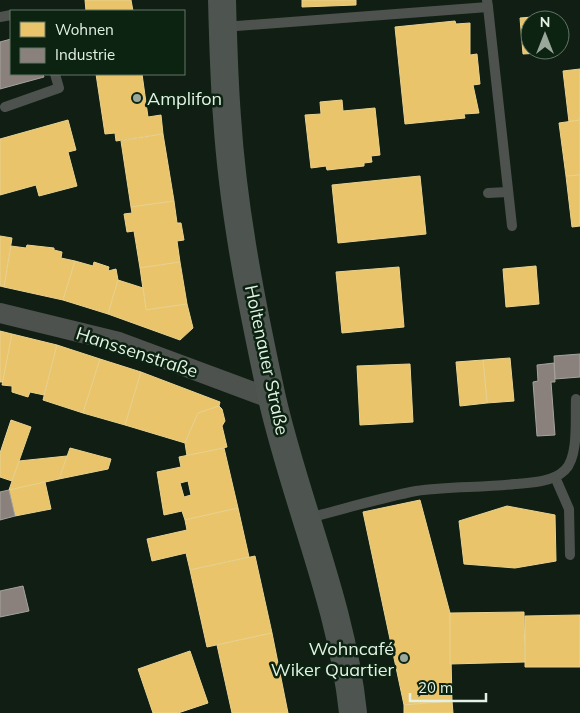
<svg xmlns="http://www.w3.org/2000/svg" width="580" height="713" font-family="Mulish,sans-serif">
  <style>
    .homes { fill: #e9c46a; stroke: #e8d28f; fill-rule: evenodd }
    .industry { fill: #8a817c; stroke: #a5a39c }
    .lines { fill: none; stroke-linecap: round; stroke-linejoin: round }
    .lane { stroke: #4d524e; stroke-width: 10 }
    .street { stroke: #4d524e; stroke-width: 20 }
    .secondary { stroke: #4e5450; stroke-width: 28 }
    .poi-dot { fill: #9aa89c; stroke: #0c2311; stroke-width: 2 }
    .labels { text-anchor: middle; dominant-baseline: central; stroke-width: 5; stroke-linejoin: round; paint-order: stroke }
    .poi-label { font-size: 18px; fill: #e4f2e6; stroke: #0c2311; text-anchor: start }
    .street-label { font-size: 18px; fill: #e4f2e6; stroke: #0c2311 }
  </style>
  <rect width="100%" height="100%" fill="#111e14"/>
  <g class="homes">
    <path d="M85 0H131L133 11H86Z"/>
    <path d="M302 0H356V5L302 7Z"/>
    <path d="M557 15V20H530V50H559V52L523 54 520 18Z"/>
    <path d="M455 21 456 24 470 23V55L477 54 480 84 473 85 479 113 464 114 465 118 405 124 395 27Z"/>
    <path d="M580 69V120L569 122 563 71Z"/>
    <path d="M96 74H142L148 117 161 115 163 134 116 141 115 133 105 134Z"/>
    <path d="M342 100 343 111 375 108 380 155 371 156 372 162 364 163V166L327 170 326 166 311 168 305 115 321 114 320 102Z"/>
    <path d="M68 120 76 150 68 152 77 186 39 196 36 185 0 195V139Z"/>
    <path d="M580 120V175L566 176 559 123Z"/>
    <path d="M163 134 174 201 131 207 121 141Z"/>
    <path d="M580 175V226L572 227 566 176Z"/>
    <path d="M420 176 426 234 338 243 332 185Z"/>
    <path d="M174 201 177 223H181L184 240 177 241 180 262 140 268 134 231 127 232 124 214 132 213 131 207Z"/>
    <path d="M0 236 12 238 4 287 0 286Z"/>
    <path d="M27 245 54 248V250L62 252 61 258 75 261 63 300 4 287 11 246 26 248Z"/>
    <path d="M75 261 93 266 94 262 109 267 108 271 116 269 118 280 108 314 63 300Z"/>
    <path d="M180 262 187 304 146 310 140 268Z"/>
    <path d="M536 266 539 304 506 307 503 269Z"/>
    <path d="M399 267 404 327 342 333 336 272Z"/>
    <path d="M118 280 143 288 146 310 187 304 193 328 180 340 108 314Z"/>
    <path d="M0 331 12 334 3 382H0Z"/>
    <path d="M12 334 57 345 44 395 30 392 28 397 12 392V386L2 385Z"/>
    <path d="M57 345 100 359 83 413 43 400Z"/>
    <path d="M510 358 514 401 487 403 483 360Z"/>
    <path d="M100 359 141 372 125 425 83 413Z"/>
    <path d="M483 360 487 403 460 406 456 362Z"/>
    <path d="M410 364 413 422 360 425 357 366Z"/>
    <path d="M141 372 220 402 219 406 198 413 185 443 125 425Z"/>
    <path d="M219 406 222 409 225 421 222 426 227 447 187 456 185 443 198 413Z"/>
    <path d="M11 420 31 427 12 481 0 477V453Z"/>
    <path d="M70 448 111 459 108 469 59 479Z"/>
    <path d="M224 448 238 508 185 520 182 511 164 515 157 472 181 467 179 457ZM188 481 191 495 184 497 180 483Z"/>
    <path d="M67 456 59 479 9 490 19 461Z"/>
    <path d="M45 482 51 509 15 516 9 490Z"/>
    <path d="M420 500 450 613 452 701 404 705 363 512Z"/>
    <path d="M507 506 555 515 556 561 515 568 464 564 459 521Z"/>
    <path d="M238 508 249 557 190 570 186 553 152 561 147 539 187 530 185 520Z"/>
    <path d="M255 556 272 633 207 647 190 570Z"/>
    <path d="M524 612 525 662 450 664V613Z"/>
    <path d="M580 615V667H525V616Z"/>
    <path d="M272 633 288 713H232L217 645Z"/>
    <path d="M190 651 208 703 178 713H153L138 669Z"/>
    <path d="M452 701 453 713H404V705Z"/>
  </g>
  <g class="industry">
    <path d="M11 39V74H43L44 77 0 89V42Z"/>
    <path d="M580 354V377L555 379 554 356Z"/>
    <path d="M554 363 555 382H551L555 435 537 436 533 382 538 381 537 365Z"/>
    <path d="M9 490 15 516 0 520V492Z"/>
    <path d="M23 586 29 611 0 617V591Z"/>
  </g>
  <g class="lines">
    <g class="lane">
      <path d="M488 7 512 226"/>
      <path d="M0 17 11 15"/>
      <path d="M224 27 488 7 487 0"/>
      <path d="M5 107 59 88 55 74"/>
      <path d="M488 193 508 192"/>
      <path d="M555 477 569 509 570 555"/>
      <path d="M308 518C344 509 380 498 416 491 448 486 482 488 515 484 531 483 553 482 565 470 579 456 575 418 576 399"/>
    </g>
    <path class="street" d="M0 313 119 342 272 399"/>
    <path class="secondary" d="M222 0C223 39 224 78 227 117 233 211 252 306 272 398 296 503 342 605 353 713"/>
  </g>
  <g class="poi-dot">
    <circle cx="137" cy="98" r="5"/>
    <circle cx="404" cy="658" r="5"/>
  </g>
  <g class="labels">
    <g class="poi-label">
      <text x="147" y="98">Amplifon</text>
      <text x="394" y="648" text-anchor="end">Wohncafé<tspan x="394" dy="21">Wiker Quartier</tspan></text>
    </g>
    <g class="street-label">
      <text transform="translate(137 352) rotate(18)">Hanssenstraße</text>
      <text transform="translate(267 360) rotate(78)">Holtenauer Straße</text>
    </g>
  </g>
  <rect x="10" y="10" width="175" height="65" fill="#0c2311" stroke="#627666"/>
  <rect x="20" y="22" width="25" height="15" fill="#e9c46a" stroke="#627666"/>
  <text x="55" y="35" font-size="15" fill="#e4f2e6">Wohnen</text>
  <rect x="20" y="48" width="25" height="15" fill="#8a817c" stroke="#627666"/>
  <text x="55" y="60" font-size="15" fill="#e4f2e6">Industrie</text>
  <g transform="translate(545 35)"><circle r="24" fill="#0c2311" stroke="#627666"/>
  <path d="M0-4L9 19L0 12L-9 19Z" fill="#9aa89c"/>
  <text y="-8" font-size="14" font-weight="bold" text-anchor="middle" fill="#e4f2e6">N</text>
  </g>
  <path d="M410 693v8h76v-8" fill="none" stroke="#e4f2e6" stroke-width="2.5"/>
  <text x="418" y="693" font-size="15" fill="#e4f2e6" stroke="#0c2311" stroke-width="4" paint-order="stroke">20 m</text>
</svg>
